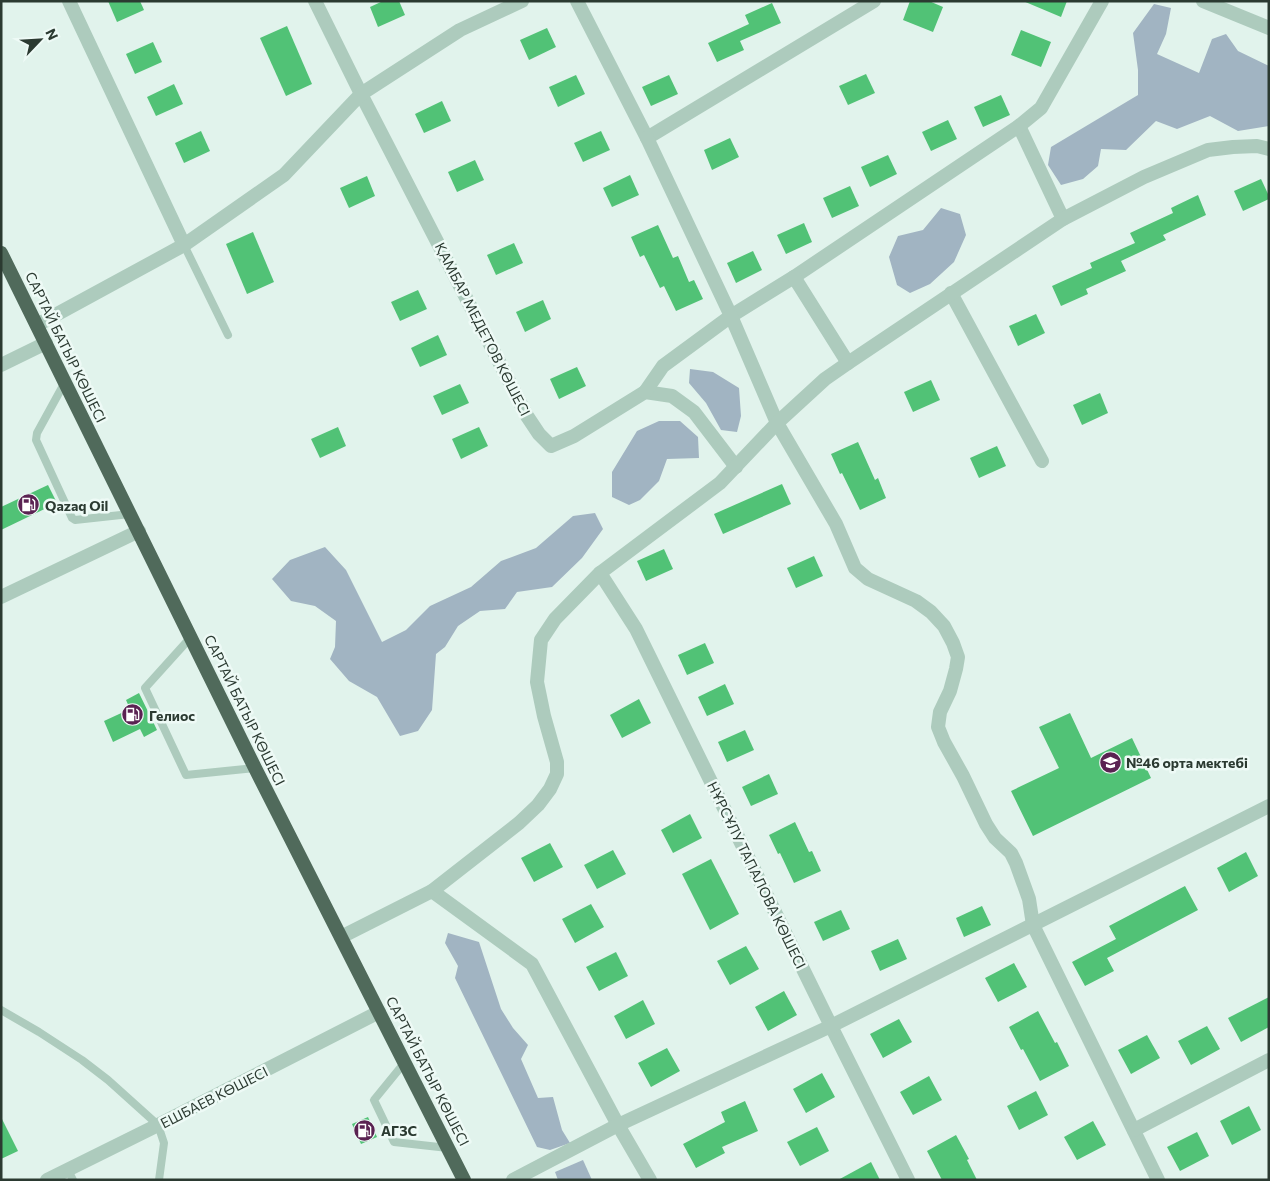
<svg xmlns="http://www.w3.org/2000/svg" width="1270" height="1181" font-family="Commissioner,sans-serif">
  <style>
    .green { fill: #a1b4c2 }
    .building { fill: #51c276 }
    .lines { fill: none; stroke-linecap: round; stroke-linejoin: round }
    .service { stroke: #adcbbd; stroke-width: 8 }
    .minor { stroke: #adcbbd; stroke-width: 14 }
    .trunk { stroke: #506a5b; stroke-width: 14 }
    .labels { text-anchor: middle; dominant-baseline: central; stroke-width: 5; stroke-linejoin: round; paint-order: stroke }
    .street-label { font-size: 14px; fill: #2b3a31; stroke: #eefaf6 }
    .poi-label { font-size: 14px; font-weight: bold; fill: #2b3a31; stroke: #eefaf6; text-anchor: start }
  </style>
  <rect width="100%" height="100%" fill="#e1f3ec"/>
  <g class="green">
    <path d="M1154 4 1171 8 1166 34 1157 54 1199 73 1212 39 1226 34 1238 51 1269 66V126L1238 131 1210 116 1177 129 1156 121 1126 150 1101 149 1098 166 1083 179 1061 185 1048 165 1051 147 1138 95V70L1133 33Z"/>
    <path d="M941 208 960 214 966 235 954 262 930 284 910 293 897 285 889 257 898 236 923 230Z"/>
    <path d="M690 369 713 372 739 388 741 416 737 432 721 430 706 403 689 383Z"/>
    <path d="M659 421H680L698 437 699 458 667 459 659 481 640 500 629 505 612 497V472L637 431Z"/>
    <path d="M595 513 603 529 582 558 552 587 517 592 505 609 480 611 458 626 445 647 436 654 432 710 418 731 400 736 377 697 349 681 330 659 335 647 336 621 315 606 291 601 272 579 290 560 325 547 346 570 382 642 406 630 430 606 471 587 501 561 536 548 573 516Z"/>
    <path d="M448 933 479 942 501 1009 513 1028 528 1045 521 1059 538 1098 553 1097 562 1130 570 1143 550 1150 537 1147 455 978 458 966 445 943Z"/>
    <path d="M583 1160 592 1180H558L555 1172Z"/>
  </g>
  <g class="building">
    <path d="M108 1H140L144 10 117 22Z"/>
    <path d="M383 1H399L405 15 378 27 370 7Z"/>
    <path d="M910 1H929L943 7 933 32 903 20Z"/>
    <path d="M1023 1H1067L1061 17Z"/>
    <path d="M772 3 781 23 740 41 744 50 717 62 708 43 749 24 745 15Z"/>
    <path d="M287 26 312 84 286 96 260 38Z"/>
    <path d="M547 28 556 47 529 60 520 40Z"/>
    <path d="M1021 30 1051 42 1041 67 1011 55Z"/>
    <path d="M153 42 162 62 135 74 126 54Z"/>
    <path d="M866 74 875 93 848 105 839 86Z"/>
    <path d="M576 75 585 94 558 107 549 87Z"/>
    <path d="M669 75 678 94 651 106 642 87Z"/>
    <path d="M174 84 183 104 156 116 147 97Z"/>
    <path d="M1001 95 1010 115 983 127 974 107Z"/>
    <path d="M442 101 451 121 424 133 415 114Z"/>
    <path d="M948 120 957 139 931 151 922 132Z"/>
    <path d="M201 131 210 151 184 163 175 143Z"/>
    <path d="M601 131 610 150 583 162 574 143Z"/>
    <path d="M730 138 739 157 712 170 704 150Z"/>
    <path d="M888 155 897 174 870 187 861 167Z"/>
    <path d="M475 160 484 180 457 192 448 172Z"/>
    <path d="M630 175 639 195 612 207 603 188Z"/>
    <path d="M367 176 375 196 349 208 340 188Z"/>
    <path d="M1261 179 1269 196V199L1243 211 1234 191Z"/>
    <path d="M850 186 859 206 832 218 823 198Z"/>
    <path d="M1198 195 1206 215 1163 235 1166 240 1121 261 1126 271 1086 289 1088 294 1061 306 1052 286 1092 268 1090 263 1135 243 1130 233 1173 213 1171 208Z"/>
    <path d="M804 223 812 242 786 254 777 235Z"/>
    <path d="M658 225 673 258 678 256 689 282 694 280 703 299 676 311 664 286 660 288 644 255 640 257 631 237Z"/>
    <path d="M253 232 274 282 247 294 226 244Z"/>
    <path d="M514 243 523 263 496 275 487 255Z"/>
    <path d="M753 251 762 270 736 283 727 263Z"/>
    <path d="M418 290 427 309 400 321 391 302Z"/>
    <path d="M543 300 551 319 525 332 516 312Z"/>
    <path d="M1036 314 1045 333 1018 346 1009 326Z"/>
    <path d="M438 335 447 355 420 367 411 348Z"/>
    <path d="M577 367 586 386 559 399 550 379Z"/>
    <path d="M931 380 940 400 913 412 904 392Z"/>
    <path d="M460 384 469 403 442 415 433 396Z"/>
    <path d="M1100 393 1108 413 1082 425 1073 405Z"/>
    <path d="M338 427 346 446 320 458 311 439Z"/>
    <path d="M479 427 488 446 461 459 452 439Z"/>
    <path d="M858 442 875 480 878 478 886 498 860 510 842 473 840 474 831 454Z"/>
    <path d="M997 446 1006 466 979 478 970 458Z"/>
    <path d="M782 484 791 504 723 534 714 514Z"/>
    <path d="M48 485 57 503 1 530V507Z"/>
    <path d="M664 549 673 569 646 581 637 561Z"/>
    <path d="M814 556 823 576 796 588 787 568Z"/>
    <path d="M705 643 714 663 687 675 678 655Z"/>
    <path d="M725 684 734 704 707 716 698 697Z"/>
    <path d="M139 693 157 730 144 737 140 729 113 742 104 721 130 709 126 700Z"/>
    <path d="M639 699 651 723 622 738 610 715Z"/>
    <path d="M1070 713 1091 758 1132 738 1151 778 1033 836 1011 791 1059 768 1039 727Z"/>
    <path d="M745 730 754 750 727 762 718 742Z"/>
    <path d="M769 774 778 794 751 806 742 787Z"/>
    <path d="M690 814 702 838 673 853 661 830Z"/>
    <path d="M795 822 809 852 812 851 821 871 794 883 780 853 778 854 769 835Z"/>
    <path d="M550 843 563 867 534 882 521 858Z"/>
    <path d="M613 850 626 874 597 889 584 865Z"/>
    <path d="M1246 852 1258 876 1229 892 1217 868Z"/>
    <path d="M711 859 739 914 710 930 682 874Z"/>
    <path d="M1185 886 1198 910 1107 958 1114 971 1085 986 1072 962 1116 939 1109 926Z"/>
    <path d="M591 904 604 927 575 943 562 919Z"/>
    <path d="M982 906 991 925 964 937 956 918Z"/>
    <path d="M841 910 850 929 823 941 814 922Z"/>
    <path d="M898 939 907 959 880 971 871 951Z"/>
    <path d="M746 946 759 969 730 985 717 961Z"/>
    <path d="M616 952 628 976 599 991 586 967Z"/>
    <path d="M1014 963 1027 987 998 1002 985 978Z"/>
    <path d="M784 991 797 1015 768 1031 755 1007Z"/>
    <path d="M1269 997V1027L1241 1042 1228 1018Z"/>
    <path d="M643 1000 655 1024 626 1039 614 1016Z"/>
    <path d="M1038 1011 1055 1043 1057 1042 1069 1066 1040 1081 1023 1049 1021 1050 1009 1027Z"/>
    <path d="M899 1019 912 1042 883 1058 870 1034Z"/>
    <path d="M1207 1026 1220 1049 1191 1065 1178 1041Z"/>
    <path d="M1147 1035 1160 1058 1131 1074 1118 1050Z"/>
    <path d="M667 1048 680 1071 651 1087 638 1063Z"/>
    <path d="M822 1073 835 1097 806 1113 793 1089Z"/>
    <path d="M929 1076 942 1100 913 1115 900 1092Z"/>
    <path d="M1036 1091 1048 1115 1019 1130 1007 1106Z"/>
    <path d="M745 1101 758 1131 722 1147 725 1153 696 1168 683 1144 725 1122 721 1112Z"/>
    <path d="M1249 1106 1261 1130 1232 1145 1220 1121Z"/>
    <path d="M1 1117 18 1151 1 1159Z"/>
    <path d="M368 1117 377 1137 361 1144 352 1124Z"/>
    <path d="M1093 1121 1106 1145 1077 1160 1064 1137Z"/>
    <path d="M817 1127 829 1151 800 1166 787 1142Z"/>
    <path d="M1197 1132 1209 1156 1180 1171 1167 1147Z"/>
    <path d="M956 1135 969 1159 967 1160 977 1180H942L927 1151Z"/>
    <path d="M871 1162 880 1180H838Z"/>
  </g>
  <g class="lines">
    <g class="service">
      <path d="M184 245 228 335"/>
      <path d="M65 382 37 433 36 440 72 518 75 520 130 514"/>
      <path d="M191 637 145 688 186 775 255 768"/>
      <path d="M1 1010 39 1032 82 1060 108 1080 158 1125 164 1143 159 1180"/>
      <path d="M405 1062 374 1100 394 1142 448 1148"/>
      <path d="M68 1170 73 1180"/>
    </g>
    <g class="minor">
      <path d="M69 1 184 245"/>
      <path d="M315 1 361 94 527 416 539 434 551 446 574 436 645 392 672 396 694 412 736 467"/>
      <path d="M577 1 647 138 874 1"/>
      <path d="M1203 1 1269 28"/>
      <path d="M1019 126 1063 219"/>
      <path d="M647 138 731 316 794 277 1019 126 1041 108 1102 1"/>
      <path d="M794 277 848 363"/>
      <path d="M951 293 1042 461"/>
      <path d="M37 325 184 245 284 175 361 94 460 30 522 1"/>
      <path d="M1 365 46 343"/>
      <path d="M645 392 663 366 731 316 777 423 836 524 855 568 868 579 916 601 931 612 944 626 953 643 958 657 956 669 950 691 940 712 938 727 944 742 963 776 986 824 995 838 1011 853 1016 863 1029 899 1033 925 1158 1180"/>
      <path d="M600 573 636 629 831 1026 908 1180"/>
      <path d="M1 597 139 531"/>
      <path d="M432 891 532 964 618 1125 650 1180"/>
      <path d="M341 937 432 891 519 823 538 805 550 789 557 774V762L544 716 537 682 541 640 555 619 600 573 720 483 777 423 825 379 848 363 1063 219 1144 177 1208 150 1233 147 1257 146 1269 149"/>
      <path d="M1134 1130 1269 1060"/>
      <path d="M47 1180 158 1125 379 1012"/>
      <path d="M513 1180 618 1125 831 1026 1269 806"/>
    </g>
    <path class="trunk" d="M1 253 255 768 464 1180"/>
  </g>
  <defs>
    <symbol id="fuel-disc" viewBox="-11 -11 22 22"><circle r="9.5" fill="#5a2252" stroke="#eefaf6"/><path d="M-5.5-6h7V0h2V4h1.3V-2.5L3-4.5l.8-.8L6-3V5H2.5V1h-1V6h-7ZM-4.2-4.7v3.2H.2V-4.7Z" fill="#fff"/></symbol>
    <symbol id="school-disc" viewBox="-11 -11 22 22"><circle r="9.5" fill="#5a2252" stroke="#eefaf6"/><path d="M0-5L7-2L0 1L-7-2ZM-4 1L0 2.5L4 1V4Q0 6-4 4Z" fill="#fff"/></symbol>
  </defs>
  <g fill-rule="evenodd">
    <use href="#fuel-disc" x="16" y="492" width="25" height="25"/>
    <use href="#fuel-disc" x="120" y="702" width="25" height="25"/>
    <use href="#school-disc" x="1098" y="750" width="25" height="25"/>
    <use href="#fuel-disc" x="352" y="1118" width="25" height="25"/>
  </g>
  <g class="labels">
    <g class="street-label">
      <text transform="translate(483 329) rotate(63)">ҚАМБАР МЕДЕТОВ КӨШЕСІ</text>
      <text transform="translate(66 347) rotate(64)">САРТАЙ БАТЫР КӨШЕСІ</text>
      <text transform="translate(245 710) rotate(64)">САРТАЙ БАТЫР КӨШЕСІ</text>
      <text transform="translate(757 875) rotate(64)">НҰРСҰЛУ ТАПАЛОВА КӨШЕСІ</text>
      <text transform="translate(428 1071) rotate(63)">САРТАЙ БАТЫР КӨШЕСІ</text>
      <text transform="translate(214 1097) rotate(-27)">ЕШБАЕВ КӨШЕСІ</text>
    </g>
    <g class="poi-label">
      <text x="45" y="505">Qazaq Oil</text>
      <text x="149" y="715">Гелиос</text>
      <text x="1126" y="762">№46 орта мектебі</text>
      <text x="381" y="1130">АГЗС</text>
    </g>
  </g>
  <rect width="1270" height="1181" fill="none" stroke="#2b3a31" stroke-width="5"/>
  <g transform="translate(40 40) rotate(65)" stroke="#eefaf6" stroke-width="4" paint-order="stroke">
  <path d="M0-4L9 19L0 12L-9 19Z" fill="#2b3a31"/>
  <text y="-8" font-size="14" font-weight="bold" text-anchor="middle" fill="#2b3a31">N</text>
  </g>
</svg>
